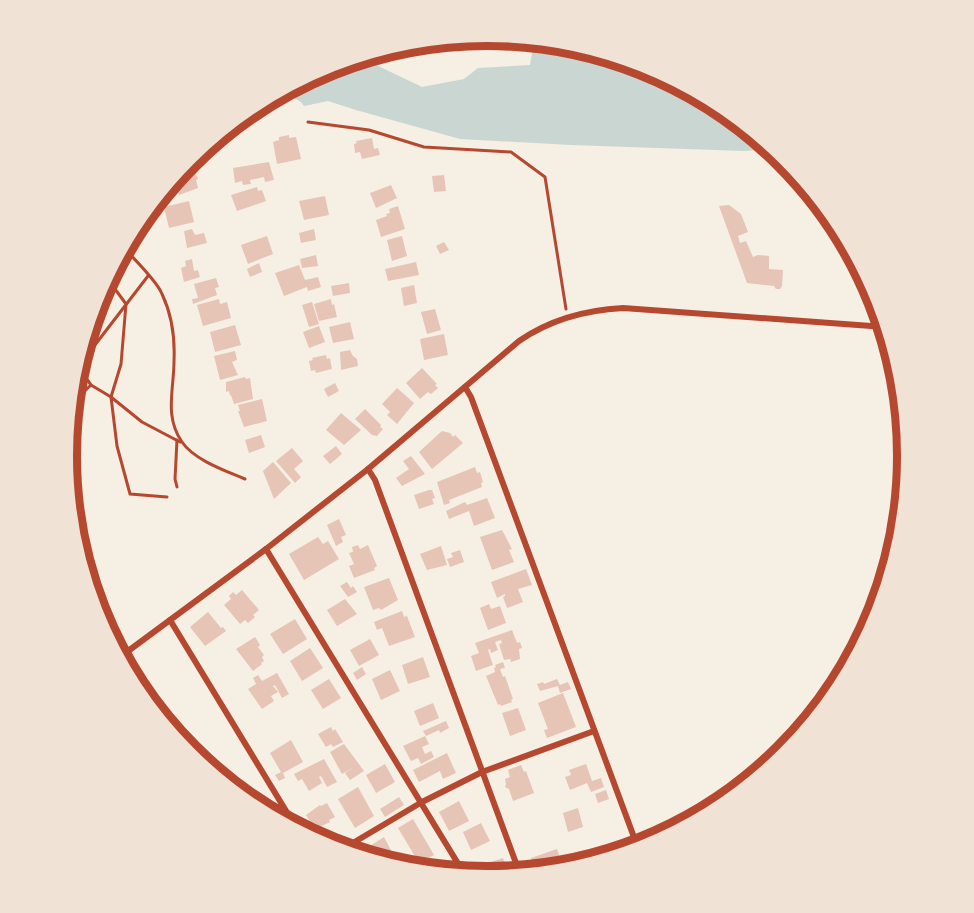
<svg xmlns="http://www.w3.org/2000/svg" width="974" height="913" font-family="'Source Sans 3',sans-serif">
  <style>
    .water { fill: #c9d6d2 }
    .building { fill: #e6c5b7 }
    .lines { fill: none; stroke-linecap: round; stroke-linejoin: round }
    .path { stroke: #b5482f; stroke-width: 3 }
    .minor { stroke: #b5482f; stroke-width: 6 }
    .rim { fill: none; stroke: #b5482f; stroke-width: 8 }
  </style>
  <rect width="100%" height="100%" fill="#f6efe4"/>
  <path class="water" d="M534 41 569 44 648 68 721 107 772 149 744 151 571 145 460 139 356 110 328 101 304 106 301 102 282 91 326 68 353 60 372 63 422 87 464 79 478 68 530 65Z"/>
  <g class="building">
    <path d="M289 135V138L296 137 301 159 277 164 273 142 279 140V137Z"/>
    <path d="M372 138 374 149 378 148 380 155 362 159 360 152 355 153 354 144 357 143 356 141Z"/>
    <path d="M269 162 274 180 265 182 264 177 250 180 251 184 243 185 242 181 235 183 233 168Z"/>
    <path d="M192 165 198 179 196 180 198 188 179 195 173 180 181 169Z"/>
    <path d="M444 175 446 191 434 192 432 176Z"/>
    <path d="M391 185 397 198 376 208 370 193Z"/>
    <path d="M257 187 258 191 262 190 266 201 237 211 231 195Z"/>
    <path d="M325 196 329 215 304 220 299 201Z"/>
    <path d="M189 201 194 222 169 228 164 207Z"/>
    <path d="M729 205 741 214 748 232 738 236 740 243 746 241 753 257 758 255 769 256V269L783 270 782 286 780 289H776L774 286 747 283 719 206Z"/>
    <path d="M398 206 405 229 381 237 376 220 387 216 386 214 390 213 389 209Z"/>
    <path d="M192 229 195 235 204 233 207 243 187 248 184 231Z"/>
    <path d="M314 229 316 240 301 243 299 233Z"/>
    <path d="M267 236 273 254 248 264 241 245Z"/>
    <path d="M402 236 407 256 392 261 387 240Z"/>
    <path d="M444 242 449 250 440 254 436 246Z"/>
    <path d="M316 255 318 266 302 268 300 259Z"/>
    <path d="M192 259 194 271 198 270 200 277 184 282 181 268 186 266 185 261Z"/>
    <path d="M416 262 419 275 388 281 385 269Z"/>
    <path d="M259 263 262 272 250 277 247 269Z"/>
    <path d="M299 265 305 280 318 277 321 287 308 291 307 287 284 296 275 273Z"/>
    <path d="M216 278 219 287 215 288 217 295 193 304 192 299 198 298 194 284Z"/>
    <path d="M349 283 350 293 333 296 331 286Z"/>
    <path d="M414 285 417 303 404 306 401 288Z"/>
    <path d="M219 299 220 304 227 302 231 318 203 326 197 305Z"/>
    <path d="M331 299 332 305 334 304 337 317 319 321 314 304Z"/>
    <path d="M312 302 319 324 309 327 302 305Z"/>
    <path d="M435 309 441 330 427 334 421 312Z"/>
    <path d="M350 322 354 339 333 343 329 327Z"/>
    <path d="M235 325 241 345 215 352 210 332Z"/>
    <path d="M319 326 325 342 309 348 303 332Z"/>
    <path d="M444 334 448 355 424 360 420 339Z"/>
    <path d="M350 350 353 356 357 359 358 366 341 370 340 352Z"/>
    <path d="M235 351 237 360 232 362 238 375 220 380 214 356Z"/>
    <path d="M326 355 327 359 330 358 332 369 316 373 315 370 311 371 309 361 313 360 312 358Z"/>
    <path d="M422 368 437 384 435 385 438 388 431 394 428 392 420 399 406 383Z"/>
    <path d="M245 377 246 379 250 378 253 399 234 404 231 395 230 396 229 391 226 392V382Z"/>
    <path d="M335 383 339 391 328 397 324 389Z"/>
    <path d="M397 388 414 403 397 424 387 415 390 412 382 404Z"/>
    <path d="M262 399 267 421 244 427 238 411H240L238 405Z"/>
    <path d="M365 409 381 425 380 427 383 429 377 436 372 435 355 419Z"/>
    <path d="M341 413 361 430 344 445 326 430Z"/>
    <path d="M442 431 450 433 453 437 455 435 463 443 432 469 419 452Z"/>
    <path d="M261 435 265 447 249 453 245 440Z"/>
    <path d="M336 446 342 454 330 464 323 456Z"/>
    <path d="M292 448 303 461 294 469 301 477 295 483 276 461Z"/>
    <path d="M411 456 425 474 402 486 396 478 409 469 403 461Z"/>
    <path d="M273 462 291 483 274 499 263 471Z"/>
    <path d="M475 467 477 473 480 472 483 482 481 483 482 487 449 500 450 503 444 505 437 482Z"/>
    <path d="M429 490H432L435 498 432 499 434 504 419 509 414 495Z"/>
    <path d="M487 498 495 518 474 526 469 511 449 519 446 511 465 502 467 505Z"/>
    <path d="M339 519 346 535 341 537 343 542 336 546 327 525Z"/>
    <path d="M502 530 512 549 509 550 514 562 492 570 480 537Z"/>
    <path d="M318 537 323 544 328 541 339 559 304 580 289 554Z"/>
    <path d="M358 545 360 549 368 545 377 566 374 568 375 570 354 578 349 566 354 564 349 553 353 552 352 547Z"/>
    <path d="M441 546 447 565 427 570 420 554Z"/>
    <path d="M460 550 464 562 450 567 447 559 453 557 451 553Z"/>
    <path d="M526 569 532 585 518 589 523 602 507 608 503 597 505 596V594L497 598 491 582Z"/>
    <path d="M389 578 398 600 381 610 379 608 373 610 364 587Z"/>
    <path d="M347 582 351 588 353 586 357 592 348 597 340 586Z"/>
    <path d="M242 590 259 610 253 615 255 617 248 623 245 620 240 624 224 605 231 599 229 596 233 592 236 595Z"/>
    <path d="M345 599 357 614 337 626 327 610Z"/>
    <path d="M489 604 491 609 500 606 506 623 488 630 480 608Z"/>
    <path d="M402 611 404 617 407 616 415 637 389 646 382 628 377 630 374 622Z"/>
    <path d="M208 612 221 628 223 627 226 631 205 646 190 627Z"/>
    <path d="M295 619 307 639 283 654 270 634Z"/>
    <path d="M512 630 517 643 520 642 522 648 519 649 520 659 511 662 510 659 504 660 499 644 502 643 501 640 495 642 498 650 491 653 490 649 488 650 493 665 476 671 471 656 479 653 475 643Z"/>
    <path d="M255 637 260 645 258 647 264 655 262 657 264 661 261 663 262 664 253 671 236 649Z"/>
    <path d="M370 639 379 655 359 666 350 650Z"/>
    <path d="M310 648 323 668 302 681 290 661Z"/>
    <path d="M423 657 430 677 408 684 402 665Z"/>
    <path d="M503 662 505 668 500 669 503 677 505 676 513 699 511 700 512 702 501 706 500 704 498 705 486 676 495 672 494 668 496 667 495 665Z"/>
    <path d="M362 667 366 674 357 680 353 673Z"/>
    <path d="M390 670 400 691 381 700 372 679Z"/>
    <path d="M277 673 289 694 282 698 275 685 273 686 278 692 271 696 274 701 262 709 248 689 256 684 253 678 258 675 262 681Z"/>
    <path d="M329 679 341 698 323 709 311 690Z"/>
    <path d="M557 679 560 685 568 682 571 689 560 693 558 686 540 691 537 684 543 682 544 684Z"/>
    <path d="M563 693 576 727 547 738 544 730 548 729 538 703Z"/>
    <path d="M433 703 439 718 420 726 414 711Z"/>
    <path d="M518 708 526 730 510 736 502 713Z"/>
    <path d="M446 721 449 728 440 733 439 730 426 736 423 731Z"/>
    <path d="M331 727 333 731 335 729 343 742 333 747 331 744 326 747 318 734Z"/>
    <path d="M425 736 429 744 422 747 425 754 431 751 434 757 421 764 418 758 411 761 403 746Z"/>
    <path d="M291 740 303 762 283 773 285 778 279 781 275 775 281 772 270 753Z"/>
    <path d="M344 744 364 771 350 780 345 773 354 767 342 774 330 752Z"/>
    <path d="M447 753 456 773 443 779 440 771 419 782 413 770Z"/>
    <path d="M324 759 337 782 327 787 321 776 319 777 322 783 309 791 302 779 298 781 294 774Z"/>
    <path d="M385 764 395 782 376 793 366 775Z"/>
    <path d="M586 764 592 781 601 778 604 787 591 792 587 783 570 790 565 777 571 775 569 770Z"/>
    <path d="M521 765 524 772 526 771 534 793 513 801 509 789 505 787 506 784 505 779 510 777 508 770Z"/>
    <path d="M358 787 374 816 355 828 338 799Z"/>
    <path d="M606 790 609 799 598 803 595 794Z"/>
    <path d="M399 797 404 805 385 817 380 809Z"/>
    <path d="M459 801 469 821 449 831 439 812Z"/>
    <path d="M327 803 335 817 329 820 330 822 315 829 306 815 320 805 321 806Z"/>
    <path d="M578 808 583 827 568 832 563 813Z"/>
    <path d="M413 819 434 855 419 863 398 828Z"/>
    <path d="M481 823 490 841 471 850 463 832Z"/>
    <path d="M384 837 396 860 389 864 366 857 362 851Z"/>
    <path d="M557 849 564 869 536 872 531 858Z"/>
    <path d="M503 858 507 872 490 877 485 864Z"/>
  </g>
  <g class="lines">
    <g class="path">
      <path d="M308 122 369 130 424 147 511 152 545 177 566 309"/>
      <path d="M124 248C134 259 157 281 162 294 172 315 175 339 174 361 174 390 164 416 182 442 194 460 226 471 245 479"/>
      <path d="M105 283 115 289 126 304 121 364 111 397 117 446 130 494 167 497"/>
      <path d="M91 385 78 367 148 276"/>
      <path d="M72 403 91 385 111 397 142 422 180 442"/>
      <path d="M177 440 175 479 177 487"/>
    </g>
    <g class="minor">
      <path d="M465 387 471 397 638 848"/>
      <path d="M368 469 375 480 520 874"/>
      <path d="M266 549 465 875"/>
      <path d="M170 620 297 829"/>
      <path d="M120 657 266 549 368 469 519 341C551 319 585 310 623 308L885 327"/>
      <path d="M341 850 422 802 482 772 594 731"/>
    </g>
  </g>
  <path d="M0 0H974V913H0ZM77 456a410 410 0 1 1 820 0a410 410 0 1 1-820 0Z" fill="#f1e2d6" fill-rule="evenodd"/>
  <path class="rim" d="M77 456a410 410 0 1 1 820 0a410 410 0 1 1-820 0Z"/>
</svg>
